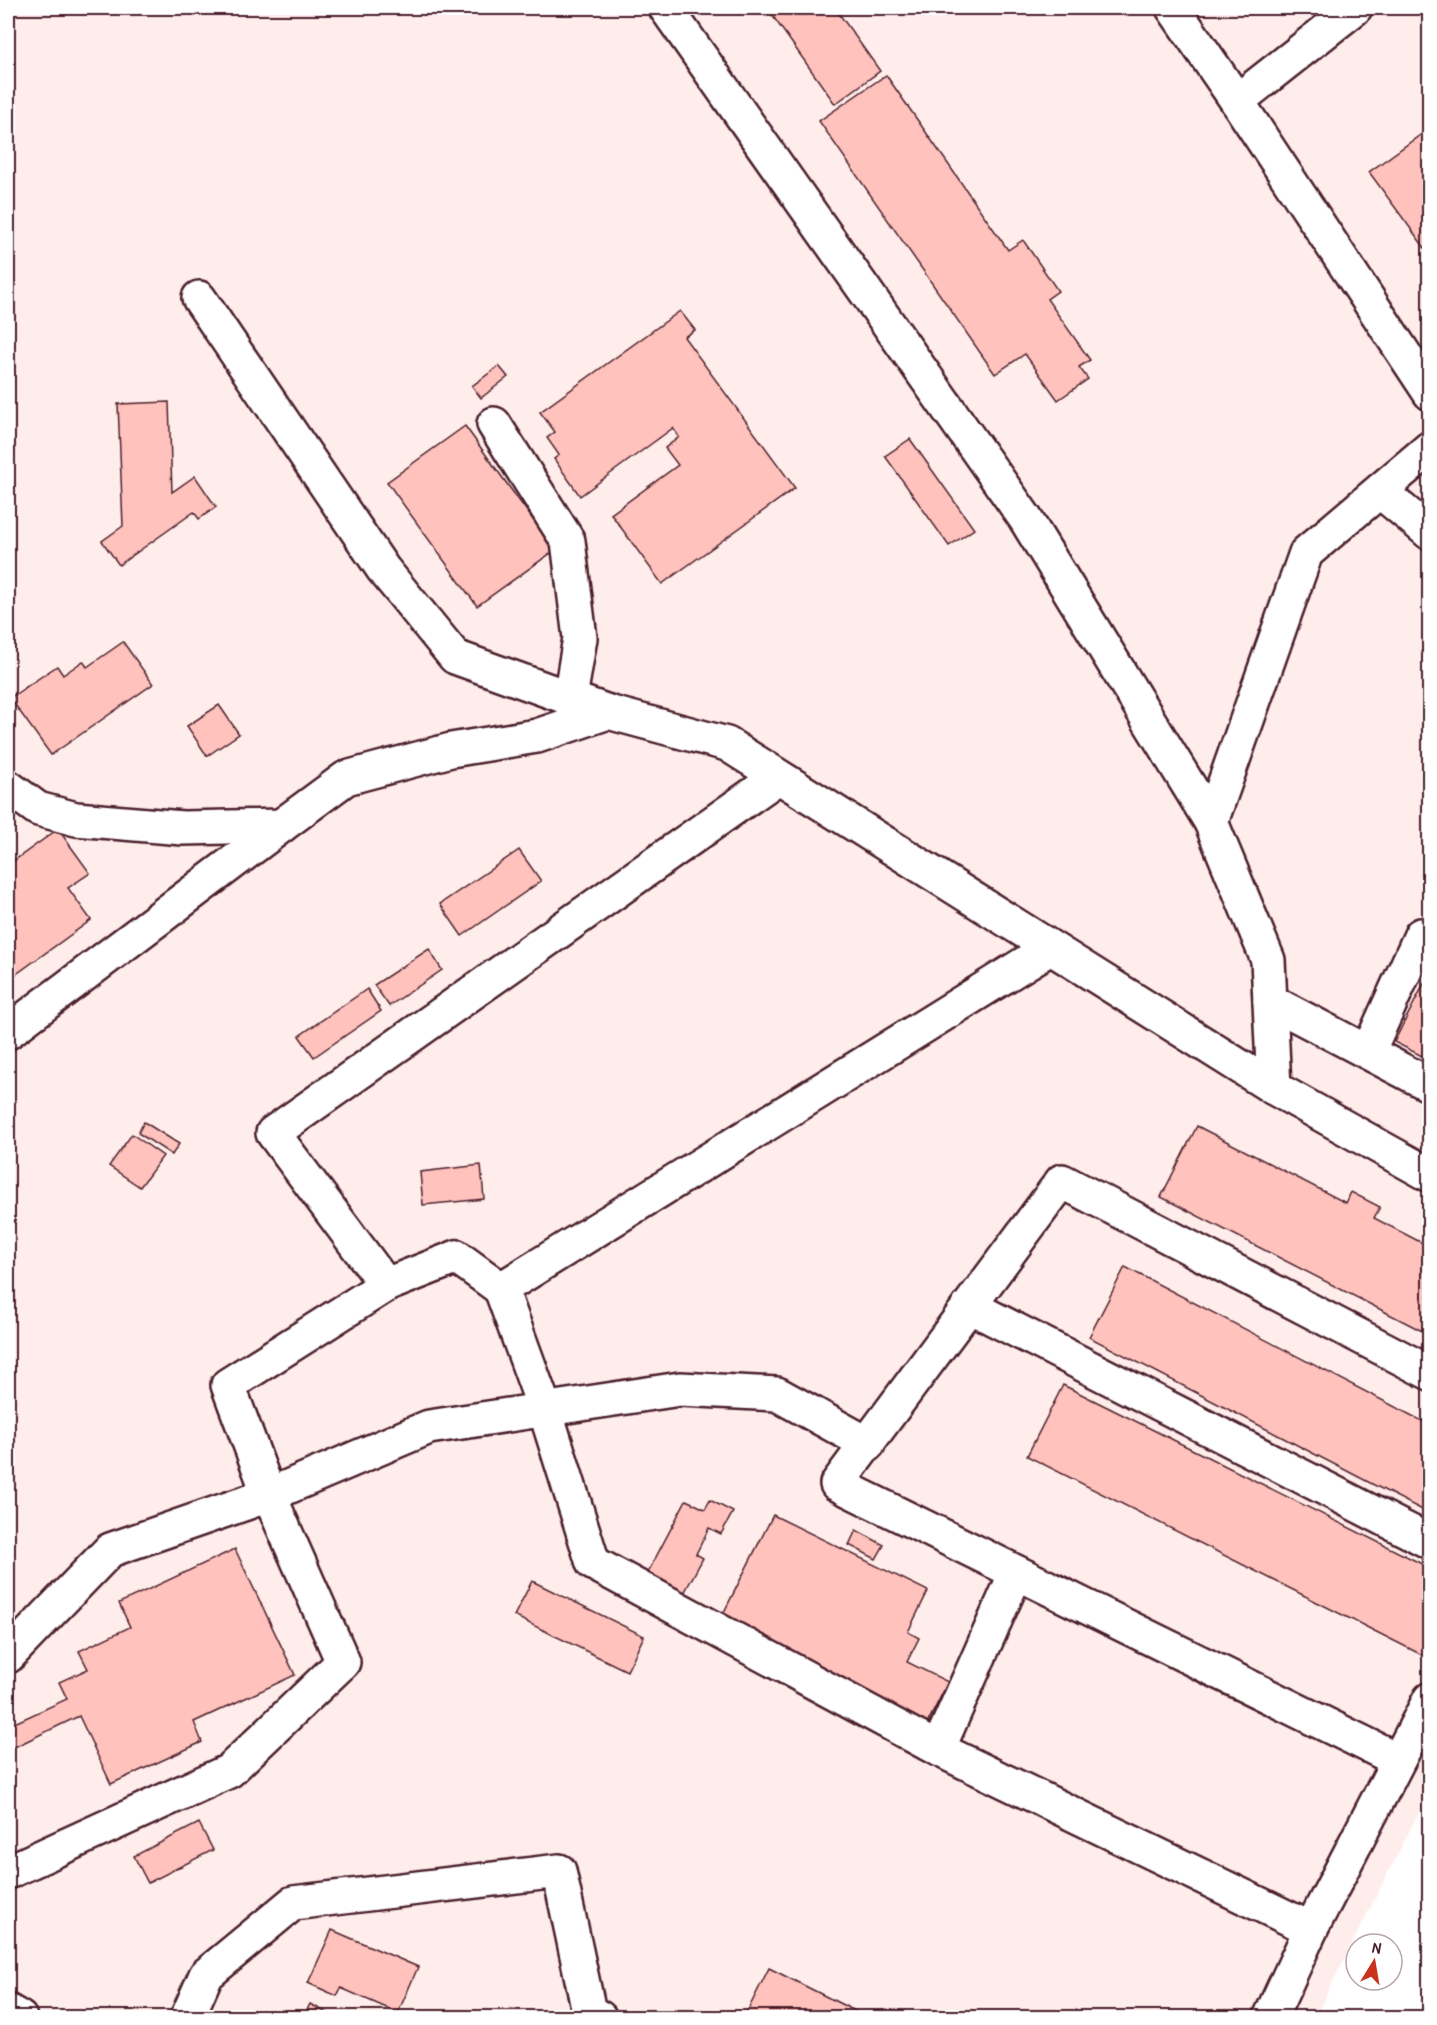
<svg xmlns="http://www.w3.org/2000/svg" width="1437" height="2025" font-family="'Patrick Hand',sans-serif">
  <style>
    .built { fill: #ffedeb }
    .building { fill: #ffc2bc; stroke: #4a1f2b; stroke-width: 1.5 }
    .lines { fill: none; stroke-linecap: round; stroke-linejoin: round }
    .minor-casing { stroke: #4a1f2b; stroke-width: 38 }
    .minor { stroke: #fff; stroke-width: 33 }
  </style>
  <rect width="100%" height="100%" fill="#fff"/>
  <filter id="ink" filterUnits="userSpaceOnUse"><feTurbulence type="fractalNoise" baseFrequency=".0167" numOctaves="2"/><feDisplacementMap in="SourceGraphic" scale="12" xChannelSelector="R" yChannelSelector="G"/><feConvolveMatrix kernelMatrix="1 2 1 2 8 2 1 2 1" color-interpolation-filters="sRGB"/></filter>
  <g filter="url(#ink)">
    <path class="built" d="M8 8H1429V1792L1315 2017 8 2018Z"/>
    <g class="building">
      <path d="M767 8H835L880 71 835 104Z"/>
      <path d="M886 75 1008 250 1023 240 1058 291 1047 299 1090 360 1079 367 1088 379 1058 400 1025 354 995 374 819 121Z"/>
      <path d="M1430 128V255L1369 172Z"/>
      <path d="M680 311 695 330 684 337 795 488 662 584 611 514 678 465 665 448 679 437 673 428 580 496 554 459 559 455 547 438 555 432 540 412Z"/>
      <path d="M499 366 508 377 481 398 472 386Z"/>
      <path d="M169 402 172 492 195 476 216 507 199 519 194 512 119 565 102 541 123 526 118 404Z"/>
      <path d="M465 426 555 550 477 606 387 482Z"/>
      <path d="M910 439 974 529 949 546 885 456Z"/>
      <path d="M123 642 153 684 51 755 10 698 57 666 63 675 83 661 87 667Z"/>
      <path d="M219 705 239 734 207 756 187 726Z"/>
      <path d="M58 829 90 873 68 888 91 920 8 980V865Z"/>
      <path d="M519 850 541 881 462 936 440 904Z"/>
      <path d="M429 949 442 970 389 1006 374 985Z"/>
      <path d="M1429 974H1430V1060L1394 1042Z"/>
      <path d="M367 989 381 1011 314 1057 299 1036Z"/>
      <path d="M144 1122 179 1144 172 1155 138 1133Z"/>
      <path d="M1197 1126 1346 1203 1351 1192 1380 1207 1374 1218 1430 1247V1335L1161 1197Z"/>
      <path d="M132 1134 163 1156 140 1187 109 1166Z"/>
      <path d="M481 1165 484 1199 423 1205 420 1172Z"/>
      <path d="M1125 1267 1430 1425V1514L1089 1337Z"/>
      <path d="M1063 1385 1430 1568V1659L1027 1456Z"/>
      <path d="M686 1500 705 1509 710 1500 733 1512 721 1534 709 1528 696 1554 703 1558 683 1595 646 1576Z"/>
      <path d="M773 1515 928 1591 908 1632 919 1638 907 1662 948 1682 927 1724 720 1620Z"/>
      <path d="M856 1530 884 1545 876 1559 849 1545Z"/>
      <path d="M235 1549 295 1675 194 1722 202 1742 111 1784 79 1716 8 1750V1726L67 1699 59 1682 88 1669 79 1651 130 1627 119 1603Z"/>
      <path d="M532 1581 644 1636 627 1671 514 1616Z"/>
      <path d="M199 1823 213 1850 148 1883 134 1856Z"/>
      <path d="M332 1930 418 1967 398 2013 341 1988 337 1996 308 1983Z"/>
      <path d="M769 1968 869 2018H744Z"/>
      <path d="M310 2004 337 2018H303Z"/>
    </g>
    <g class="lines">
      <defs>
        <g id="minor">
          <path d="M666 8 1025 518 1211 822 1268 960 1274 1088"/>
          <path d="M1173 8 1237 101"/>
          <path d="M1355 8 1237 101 1430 393"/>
          <path d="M199 298 383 569 455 657 608 712 727 744 1274 1088 1430 1175"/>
          <path d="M494 424 568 541 580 638 570 698"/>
          <path d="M1380 491 1430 533"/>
          <path d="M8 787 38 809 76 819 183 828 281 826 346 778 451 750 537 736 608 712"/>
          <path d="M1211 822 1306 553 1430 448"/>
          <path d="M1050 948 501 1289 545 1410 593 1563 938 1749 1311 1929"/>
          <path d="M1270 1001 1430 1085"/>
          <path d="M8 1032 281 826"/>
          <path d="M1368 1052 1421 935 1430 939"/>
          <path d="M386 1285 273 1133 778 777"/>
          <path d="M969 1306 1430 1542"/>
          <path d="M8 1656 110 1550 269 1495 429 1427 680 1389 777 1394 868 1444"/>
          <path d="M938 1749 1016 1573"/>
          <path d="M1398 1760 837 1484 1062 1181 1430 1373"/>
          <path d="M8 1872 229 1771 343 1662 269 1495 228 1385 386 1285 457 1257 501 1289"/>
          <path d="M8 2011 20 2018"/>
          <path d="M187 2018 206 1975 293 1903 559 1871 589 2012 600 2018"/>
          <path d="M1270 2018 1311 1929 1430 1699"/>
        </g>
      </defs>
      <use href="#minor" class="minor-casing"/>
      <use href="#minor" class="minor"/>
    </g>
  </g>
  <rect width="1437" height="2025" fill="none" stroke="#fff" stroke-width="30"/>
  <rect x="15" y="15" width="1407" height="1995" fill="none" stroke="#4a1f2b" stroke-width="2" filter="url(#ink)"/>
  <g transform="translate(1374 1962) rotate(11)"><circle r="28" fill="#ffffff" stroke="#b7a5aa" stroke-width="1.5"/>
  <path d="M0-4.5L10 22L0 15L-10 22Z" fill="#c8321e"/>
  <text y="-9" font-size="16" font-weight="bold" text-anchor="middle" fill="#4a1f2b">N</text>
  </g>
</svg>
